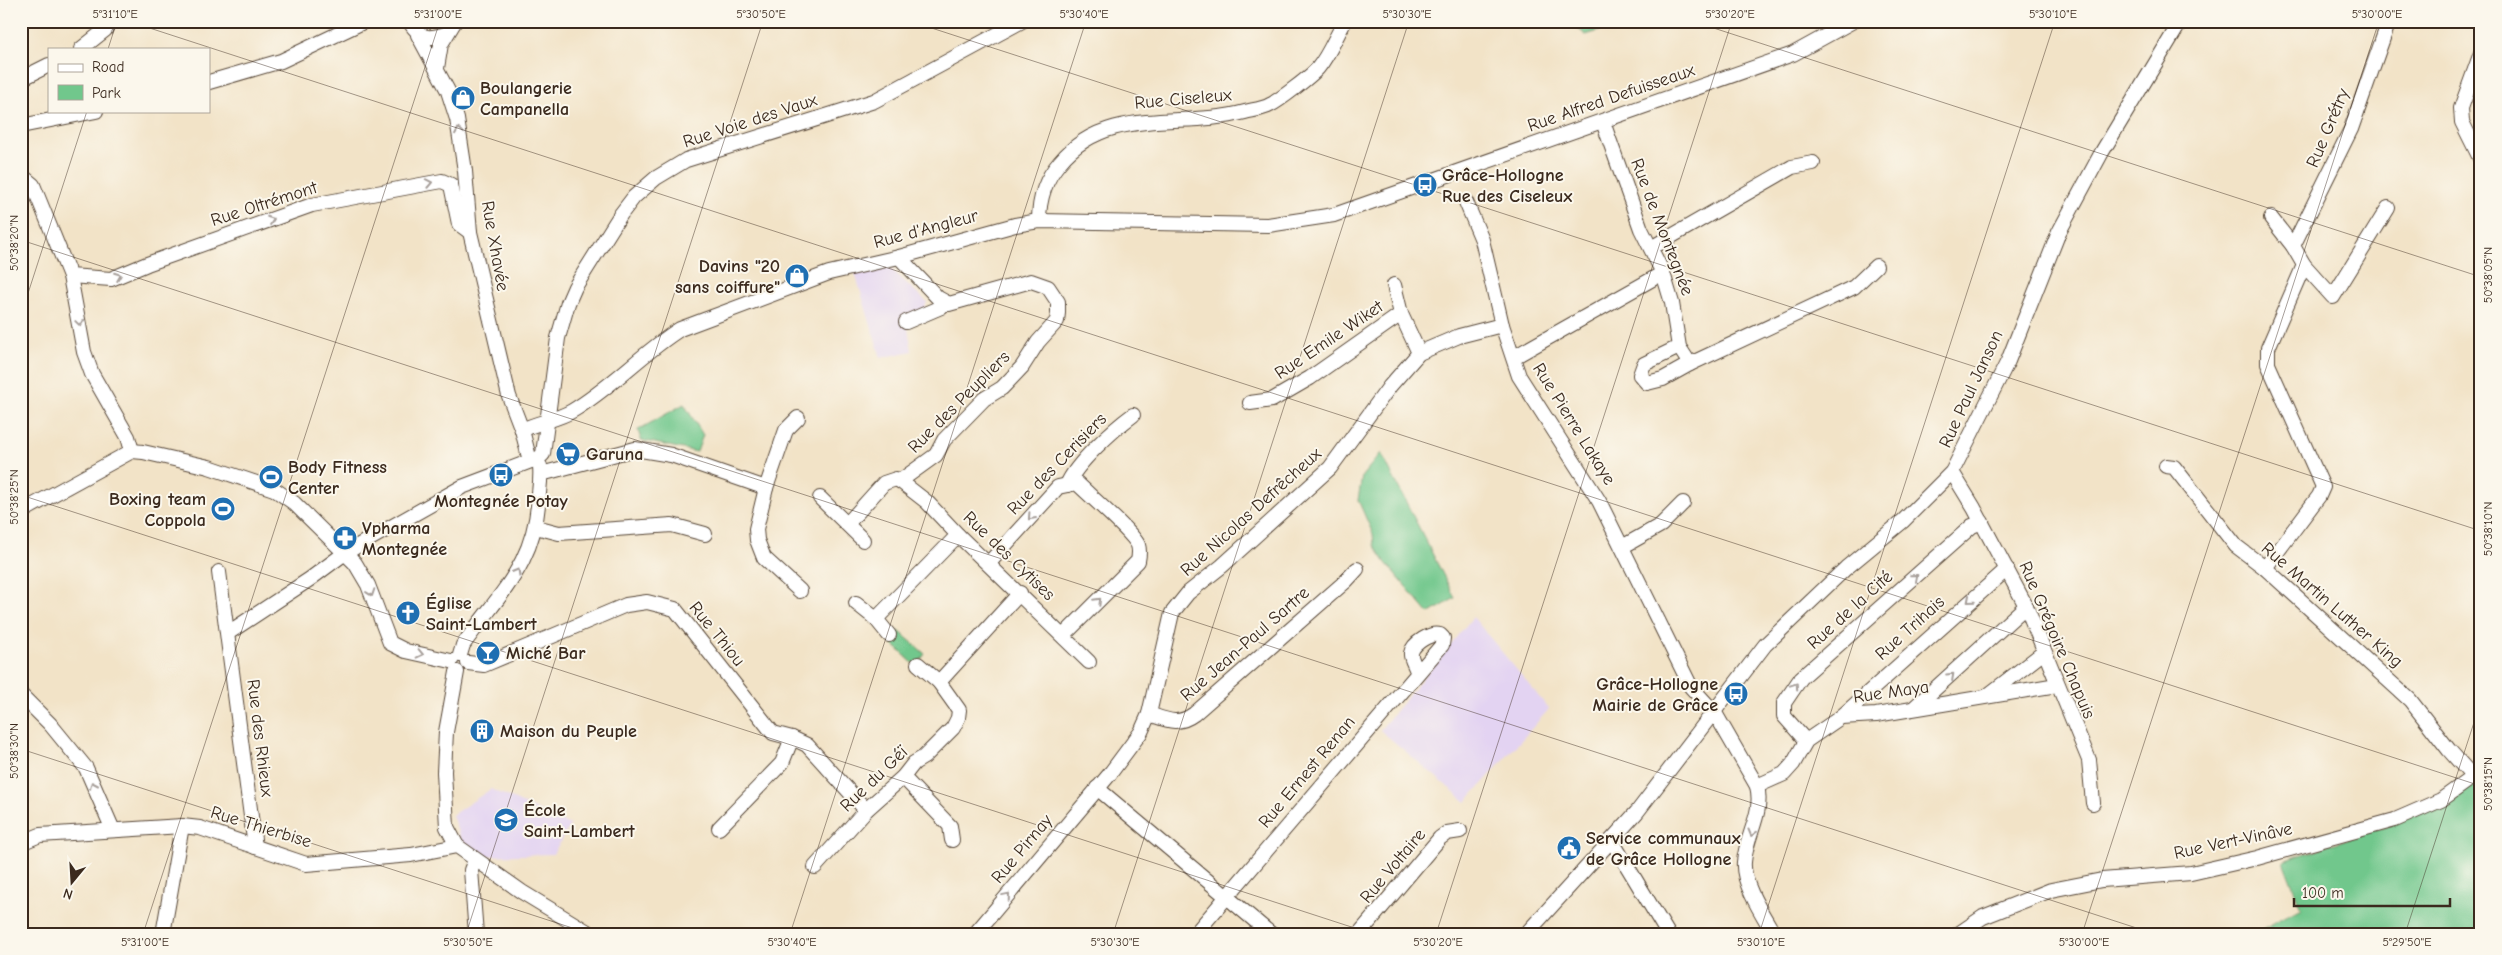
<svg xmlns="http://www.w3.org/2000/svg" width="2502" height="955" font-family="'Comic Neue',sans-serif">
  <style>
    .built { fill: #e3d3f2 }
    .green { fill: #71c78c; stroke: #567855 }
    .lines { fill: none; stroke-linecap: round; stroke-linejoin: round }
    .minor-casing { stroke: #564637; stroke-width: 16 }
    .minor { stroke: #fff; stroke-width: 14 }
    .oneway { stroke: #a79f9a }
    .ticks { fill: none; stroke: #3b2a1e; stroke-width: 1; stroke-opacity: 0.45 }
    .labels { text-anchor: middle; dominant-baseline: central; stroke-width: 4; stroke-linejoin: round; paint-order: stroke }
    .poi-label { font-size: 18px; font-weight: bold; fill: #3b2a1e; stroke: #fbf7ec; text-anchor: start }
    .street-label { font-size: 18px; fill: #3b2a1e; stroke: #fbf7ec }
    .neatline { fill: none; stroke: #3b2a1e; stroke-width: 2 }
    .ticks-label { font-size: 12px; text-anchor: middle; fill: #3b2a1e }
  </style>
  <rect width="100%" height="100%" fill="#fbf7ec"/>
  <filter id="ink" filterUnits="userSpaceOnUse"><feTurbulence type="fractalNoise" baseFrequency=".02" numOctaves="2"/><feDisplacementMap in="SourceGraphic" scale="10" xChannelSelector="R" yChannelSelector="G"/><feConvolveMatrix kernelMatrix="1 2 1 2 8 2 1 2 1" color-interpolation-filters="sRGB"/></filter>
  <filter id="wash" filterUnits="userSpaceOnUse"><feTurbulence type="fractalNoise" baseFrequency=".0096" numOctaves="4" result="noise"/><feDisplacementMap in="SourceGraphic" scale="20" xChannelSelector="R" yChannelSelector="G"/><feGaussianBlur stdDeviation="1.12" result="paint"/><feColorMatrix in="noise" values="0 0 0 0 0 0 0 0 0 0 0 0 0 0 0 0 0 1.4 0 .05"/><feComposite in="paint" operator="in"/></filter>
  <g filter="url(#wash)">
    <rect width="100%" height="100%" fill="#f2e3c7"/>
    <g class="built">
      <path d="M889 267 927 302 922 312 906 318 912 351 881 358 855 273Z"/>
      <path d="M1473 617 1549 709 1466 802 1380 730Z"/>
      <path d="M491 789 570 825 553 854 483 856 463 847 452 815Z"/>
    </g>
    <g class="green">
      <path d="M1568 21H1630L1586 35Z"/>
      <path d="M684 404 703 435 697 452 641 440 638 430Z"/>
      <path d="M1381 453 1455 598 1429 614 1386 563 1374 545 1373 534 1358 500 1362 476Z"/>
      <path d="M899 631 925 654 916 666 888 640Z"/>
      <path d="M2481 777V934H2253L2301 908 2283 861 2396 822Z"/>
    </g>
  </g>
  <g filter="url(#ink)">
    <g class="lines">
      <defs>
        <g id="minor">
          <path d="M409 21C421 39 426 40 446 34"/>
          <path d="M418 35 448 91 457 119 465 171 470 232 509 396 522 430 530 461"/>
          <path d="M81 49 105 30 109 21"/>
          <path d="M2481 53 2461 108 2462 122 2481 160"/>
          <path d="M437 68 441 44 455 21"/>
          <path d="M21 79 49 65"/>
          <path d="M209 82 281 61 365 21"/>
          <path d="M1603 122 1641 229 1663 273 1672 303 1679 347 1644 364 1640 375 1647 383 1663 379 1690 364 1679 347"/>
          <path d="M21 126 96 111"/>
          <path d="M21 175 33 185 70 276 84 352 92 374 128 437 132 451"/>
          <path d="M1466 202 1482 240 1502 325 1519 376 1599 501 1691 687 1715 713 1757 786C1764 813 1746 835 1744 862 1742 884 1763 915 1774 934"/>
          <path d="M2271 218 2293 246 2304 265 2333 297 2388 208"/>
          <path d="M1039 221C1039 198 1045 179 1060 162 1107 105 1182 129 1245 112 1253 110 1263 109 1270 105 1280 100 1311 76 1318 68 1329 55 1336 36 1345 21"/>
          <path d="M2293 246 2351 129 2389 21"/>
          <path d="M1651 248 1792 167 1813 163"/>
          <path d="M899 257 938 298 949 304 1031 281 1048 287 1058 302V313L1057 321 1038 342 1022 367 1002 388 984 399 944 440 936 455 900 481"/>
          <path d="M70 276 111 279 147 264 312 205 442 181 451 185 459 224 470 232"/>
          <path d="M1394 285 1401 314 1419 353"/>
          <path d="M906 322 941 307 945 302"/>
          <path d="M1514 357 1663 273"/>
          <path d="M1690 364 1854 287 1876 266"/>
          <path d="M1250 403 1272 400 1310 378 1401 314"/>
          <path d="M798 418 786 430 766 488 756 529 757 540 764 558 800 591"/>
          <path d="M522 430C538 422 557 420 572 411 611 388 642 353 680 329L829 273 899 257 1015 225 1039 221 1268 225 1334 215 1793 54 1853 21"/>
          <path d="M132 451 143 452 209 467 274 489 294 503 355 563 368 585 390 643 406 651 451 661"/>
          <path d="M2166 466 2174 467 2236 546 2265 568 2410 700 2449 750 2473 777"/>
          <path d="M1952 472 1974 508 2026 606 2089 760 2093 803"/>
          <path d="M541 474 635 449 671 455 766 488"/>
          <path d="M900 481 927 502 958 535 1089 662"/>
          <path d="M1067 485C1076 463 1114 429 1133 415"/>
          <path d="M820 498 863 540"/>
          <path d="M21 512 132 451"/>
          <path d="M848 523 884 483 896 479 900 481"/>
          <path d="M536 527 559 533 672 525 705 534"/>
          <path d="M1622 547 1661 525 1683 503"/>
          <path d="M989 563 1058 487 1077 483C1089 495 1133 533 1138 545 1140 551 1139 556 1138 561L1064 635"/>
          <path d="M2265 568 2319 496 2323 487 2268 364V348L2304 265"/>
          <path d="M219 572 255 847"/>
          <path d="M856 603 876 619 889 635"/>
          <path d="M876 619 958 535"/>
          <path d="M228 633 310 579 345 553 462 487 539 458 543 454 558 338 568 303 575 287 621 214 634 197 656 178 686 160 874 101 1022 21"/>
          <path d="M460 655 463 645C501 591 536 564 539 493 540 484 541 476 540 466"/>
          <path d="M468 663 484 665 626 605 647 602 675 609 773 733 792 738 807 745 866 810"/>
          <path d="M939 682 1020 593"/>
          <path d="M21 695 50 724 86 768 113 830"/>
          <path d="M1987 696 2044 652"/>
          <path d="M1915 707 2026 606"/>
          <path d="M1149 714C1167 720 1178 726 1194 714L1346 581 1357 569"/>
          <path d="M1841 717 2007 569"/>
          <path d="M1806 741 1784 716V703L1801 678 1972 526 1982 522"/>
          <path d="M903 777 950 826 952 840"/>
          <path d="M1757 786 1784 774 1793 764 1806 741 1841 717 1876 715 2057 685"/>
          <path d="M1097 788 1271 934"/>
          <path d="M719 828 782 763 792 738"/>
          <path d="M1612 841 1668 934"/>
          <path d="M21 843 40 835 182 826 200 828 306 864 411 855 457 846 522 892 591 934"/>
          <path d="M457 846 447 827 444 772 446 732 457 672"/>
          <path d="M475 860 471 870 476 934"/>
          <path d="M815 867 866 810 903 777 914 763 924 757 953 728 958 718 959 710 939 682 918 664"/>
          <path d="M163 934 182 826"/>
          <path d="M975 934 1109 775 1141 732 1149 714 1172 613 1188 593 1222 566 1330 468 1390 386 1419 353 1459 336 1502 325"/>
          <path d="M1195 934 1442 645 1443 638 1440 635C1431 632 1413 643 1411 653 1410 659 1416 666 1417 672"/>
          <path d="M1359 934 1440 838 1447 833 1460 831"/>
          <path d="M1526 934 1637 812 1765 645 1846 568 1903 521 1952 472 2008 361 2059 232 2102 152 2181 21"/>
          <path d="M1958 934 1983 917 2051 890 2102 880 2191 873 2257 858 2395 820 2441 800 2481 771"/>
        </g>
      </defs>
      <use href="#minor" class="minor-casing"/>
      <use href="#minor" class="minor"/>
    </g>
    <defs><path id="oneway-chevron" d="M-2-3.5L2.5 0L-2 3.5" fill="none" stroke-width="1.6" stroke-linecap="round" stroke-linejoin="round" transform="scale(1.25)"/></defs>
    <g class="oneway">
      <use href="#oneway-chevron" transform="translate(459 131) rotate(-99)"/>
      <use href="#oneway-chevron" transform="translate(429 183) rotate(-11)"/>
      <use href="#oneway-chevron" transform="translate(271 220) rotate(-20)"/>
      <use href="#oneway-chevron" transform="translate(118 276) rotate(-21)"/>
      <use href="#oneway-chevron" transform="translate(80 323) rotate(82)"/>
      <use href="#oneway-chevron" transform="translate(1031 517) rotate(132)"/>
      <use href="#oneway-chevron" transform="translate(517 572) rotate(-60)"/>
      <use href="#oneway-chevron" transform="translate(1915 577) rotate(-41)"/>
      <use href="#oneway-chevron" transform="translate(371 593) rotate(71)"/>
      <use href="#oneway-chevron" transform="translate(1970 600) rotate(139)"/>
      <use href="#oneway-chevron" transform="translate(1098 601) rotate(-45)"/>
      <use href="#oneway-chevron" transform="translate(420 654) rotate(13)"/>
      <use href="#oneway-chevron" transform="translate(1951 676) rotate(-43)"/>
      <use href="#oneway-chevron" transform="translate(1795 686) rotate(-56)"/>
      <use href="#oneway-chevron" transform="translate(93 785) rotate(-114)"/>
      <use href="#oneway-chevron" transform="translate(1752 833) rotate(105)"/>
      <use href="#oneway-chevron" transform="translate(1007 896) rotate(-50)"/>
    </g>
  </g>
  <path class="ticks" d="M128 21 2481 786M910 21 2481 531M1692 21 2481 277M2474 21 2481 23M108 49 117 21M21 240 2155 934M21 315 87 111M21 495 1373 934M21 749 591 934M143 934 440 21M466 934 763 21M790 934 1086 21M1113 934 1409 21M1436 934 1732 21M1759 934 2055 21M2082 934 2379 21M2405 934 2481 701"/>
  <defs>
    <symbol id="shop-disc" viewBox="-11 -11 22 22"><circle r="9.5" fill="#1f6fb2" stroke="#fbf7ec"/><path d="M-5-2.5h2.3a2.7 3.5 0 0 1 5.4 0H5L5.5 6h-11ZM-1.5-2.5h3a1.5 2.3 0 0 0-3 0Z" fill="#fff"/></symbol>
    <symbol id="bus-disc" viewBox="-11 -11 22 22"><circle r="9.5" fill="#1f6fb2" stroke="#fbf7ec"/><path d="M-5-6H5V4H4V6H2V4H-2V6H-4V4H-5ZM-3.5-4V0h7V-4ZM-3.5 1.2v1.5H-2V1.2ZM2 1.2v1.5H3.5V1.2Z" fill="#fff"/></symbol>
    <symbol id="supermarket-disc" viewBox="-11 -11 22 22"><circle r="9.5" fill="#1f6fb2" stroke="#fbf7ec"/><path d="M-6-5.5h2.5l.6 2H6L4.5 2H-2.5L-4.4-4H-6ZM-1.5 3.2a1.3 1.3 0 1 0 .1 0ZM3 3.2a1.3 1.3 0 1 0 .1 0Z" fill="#fff"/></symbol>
    <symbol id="stadium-disc" viewBox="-11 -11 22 22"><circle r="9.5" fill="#1f6fb2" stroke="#fbf7ec"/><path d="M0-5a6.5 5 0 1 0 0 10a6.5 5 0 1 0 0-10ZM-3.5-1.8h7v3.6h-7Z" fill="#fff"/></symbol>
    <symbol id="pharmacy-disc" viewBox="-11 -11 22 22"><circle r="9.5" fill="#1f6fb2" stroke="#fbf7ec"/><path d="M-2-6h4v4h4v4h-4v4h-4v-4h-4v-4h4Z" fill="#fff"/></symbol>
    <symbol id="church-disc" viewBox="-11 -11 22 22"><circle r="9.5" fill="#1f6fb2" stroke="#fbf7ec"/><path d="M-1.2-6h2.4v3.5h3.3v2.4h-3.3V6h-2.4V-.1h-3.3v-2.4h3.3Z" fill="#fff"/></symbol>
    <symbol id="bar-disc" viewBox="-11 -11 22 22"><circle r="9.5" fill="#1f6fb2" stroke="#fbf7ec"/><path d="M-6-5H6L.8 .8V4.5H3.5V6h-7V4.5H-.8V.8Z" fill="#fff"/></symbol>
    <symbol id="building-disc" viewBox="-11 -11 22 22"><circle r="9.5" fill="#1f6fb2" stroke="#fbf7ec"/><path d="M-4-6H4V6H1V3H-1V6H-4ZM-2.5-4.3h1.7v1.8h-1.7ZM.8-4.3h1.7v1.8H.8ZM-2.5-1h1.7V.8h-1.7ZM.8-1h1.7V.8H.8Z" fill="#fff"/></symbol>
    <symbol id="school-disc" viewBox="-11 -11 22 22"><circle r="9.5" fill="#1f6fb2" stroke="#fbf7ec"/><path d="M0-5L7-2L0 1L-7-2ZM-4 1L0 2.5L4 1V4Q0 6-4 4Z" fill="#fff"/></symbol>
    <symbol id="civic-disc" viewBox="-11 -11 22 22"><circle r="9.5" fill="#1f6fb2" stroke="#fbf7ec"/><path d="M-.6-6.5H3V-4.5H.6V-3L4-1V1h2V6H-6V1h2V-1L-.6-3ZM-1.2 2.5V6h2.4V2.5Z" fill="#fff"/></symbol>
  </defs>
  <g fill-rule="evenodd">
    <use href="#shop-disc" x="449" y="84" width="28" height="28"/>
    <use href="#bus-disc" x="1411" y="171" width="28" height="28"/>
    <use href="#shop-disc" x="783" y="262" width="28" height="28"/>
    <use href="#supermarket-disc" x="554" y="440" width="28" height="28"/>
    <use href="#bus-disc" x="487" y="461" width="28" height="28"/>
    <use href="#stadium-disc" x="257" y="463" width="28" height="28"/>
    <use href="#stadium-disc" x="209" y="495" width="28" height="28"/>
    <use href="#pharmacy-disc" x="331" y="524" width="28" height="28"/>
    <use href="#church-disc" x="394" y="599" width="28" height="28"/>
    <use href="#bar-disc" x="474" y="639" width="28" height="28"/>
    <use href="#bus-disc" x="1722" y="680" width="28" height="28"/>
    <use href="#building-disc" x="468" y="717" width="28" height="28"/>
    <use href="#school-disc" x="492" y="806" width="28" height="28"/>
    <use href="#civic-disc" x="1555" y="834" width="28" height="28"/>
  </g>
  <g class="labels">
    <g class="poi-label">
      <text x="480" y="88">Boulangerie<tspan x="480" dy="21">Campanella</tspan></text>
      <text x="1442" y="175">Grâce-Hollogne<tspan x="1442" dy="21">Rue des Ciseleux</tspan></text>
      <text x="780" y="266" text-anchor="end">Davins "20<tspan x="780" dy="21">sans coiffure"</tspan></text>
      <text x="586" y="454">Garuna</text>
      <text x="288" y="467">Body Fitness<tspan x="288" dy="21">Center</tspan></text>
      <text x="206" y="499" text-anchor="end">Boxing team<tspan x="206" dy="21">Coppola</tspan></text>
      <text x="501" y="501" text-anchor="middle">Montegnée Potay</text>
      <text x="362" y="528">Vpharma<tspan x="362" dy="21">Montegnée</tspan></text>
      <text x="426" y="603">Église<tspan x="426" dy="21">Saint-Lambert</tspan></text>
      <text x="506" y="653">Miché Bar</text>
      <text x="1718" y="684" text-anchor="end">Grâce-Hollogne<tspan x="1718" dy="21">Mairie de Grâce</tspan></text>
      <text x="500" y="731">Maison du Peuple</text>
      <text x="524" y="810">École<tspan x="524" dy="21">Saint-Lambert</tspan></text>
      <text x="1586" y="838">Service communaux<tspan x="1586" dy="21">de Grâce Hollogne</tspan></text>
    </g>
    <g class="street-label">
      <text transform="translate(1611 98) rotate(-19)">Rue Alfred Defuisseaux</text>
      <text transform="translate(1183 99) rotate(-5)">Rue Ciseleux</text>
      <text transform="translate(750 121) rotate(-18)">Rue Voie des Vaux</text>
      <text transform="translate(2328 128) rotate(-67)">Rue Grétry</text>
      <text transform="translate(264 204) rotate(-18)">Rue Oltrémont</text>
      <text transform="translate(1662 227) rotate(69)">Rue de Montegnée</text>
      <text transform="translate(926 229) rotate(-15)">Rue d'Angleur</text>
      <text transform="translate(495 246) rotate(80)">Rue Xhavée</text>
      <text transform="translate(1329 340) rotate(-34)">Rue Emile Wiket</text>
      <text transform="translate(1971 389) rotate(-65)">Rue Paul Janson</text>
      <text transform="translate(959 402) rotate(-45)">Rue des Peupliers</text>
      <text transform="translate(1574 424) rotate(58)">Rue Pierre Lakaye</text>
      <text transform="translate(1057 464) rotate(-46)">Rue des Cerisiers</text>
      <text transform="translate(1251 512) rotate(-42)">Rue Nicolas Defrêcheux</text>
      <text transform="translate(1009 556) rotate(44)">Rue des Cytises</text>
      <text transform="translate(2332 605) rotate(41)">Rue Martin Luther King</text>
      <text transform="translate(1850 610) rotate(-42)">Rue de la Cité</text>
      <text transform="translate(1910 628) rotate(-42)">Rue Trihais</text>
      <text transform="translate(717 634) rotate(51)">Rue Thiou</text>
      <text transform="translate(2057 640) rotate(67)">Rue Grégoire Chapuis</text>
      <text transform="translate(1245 644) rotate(-41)">Rue Jean-Paul Sartre</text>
      <text transform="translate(1891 692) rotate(-8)">Rue Maya</text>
      <text transform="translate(260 738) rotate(83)">Rue des Rhieux</text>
      <text transform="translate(1307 772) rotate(-50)">Rue Ernest Renan</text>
      <text transform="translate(874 779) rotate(-44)">Rue du Géï</text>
      <text transform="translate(261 827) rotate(17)">Rue Thierbise</text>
      <text transform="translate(2233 841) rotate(-12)">Rue Vert-Vinâve</text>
      <text transform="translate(1022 849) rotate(-50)">Rue Pirnay</text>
      <text transform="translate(1393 866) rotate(-50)">Rue Voltaire</text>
    </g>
  </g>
  <rect width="2502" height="955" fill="none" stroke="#fbf7ec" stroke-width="55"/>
  <rect x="48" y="48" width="162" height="65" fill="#fbf7ec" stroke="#aea59a"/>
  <rect x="58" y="64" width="25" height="8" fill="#ffffff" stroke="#aea59a"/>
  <text x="92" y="72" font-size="15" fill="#3b2a1e">Road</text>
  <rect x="58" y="85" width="25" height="15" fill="#71c78c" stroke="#aea59a"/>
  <text x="92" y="98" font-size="15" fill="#3b2a1e">Park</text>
  <g transform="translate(72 882) rotate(198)" stroke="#fbf7ec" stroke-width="4" paint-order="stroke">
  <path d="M0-4L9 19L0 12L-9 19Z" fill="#3b2a1e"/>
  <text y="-8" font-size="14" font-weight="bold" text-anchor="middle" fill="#3b2a1e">N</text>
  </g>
  <path d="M2294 898v8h156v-8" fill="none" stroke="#3b2a1e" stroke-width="2.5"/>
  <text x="2302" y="898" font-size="15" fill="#3b2a1e" stroke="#fbf7ec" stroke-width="4" paint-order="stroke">100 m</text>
  <rect x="28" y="28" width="2446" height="900" class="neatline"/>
  <g class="ticks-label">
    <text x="115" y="18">5°31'10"E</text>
    <text x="438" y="18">5°31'00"E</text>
    <text x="761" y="18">5°30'50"E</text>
    <text x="1084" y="18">5°30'40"E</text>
    <text x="1407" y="18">5°30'30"E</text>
    <text x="1730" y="18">5°30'20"E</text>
    <text x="2053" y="18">5°30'10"E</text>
    <text x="2377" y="18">5°30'00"E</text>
    <text transform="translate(14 243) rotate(-90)" y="4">50°38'20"N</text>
    <text transform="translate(2488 275) rotate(-90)" y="4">50°38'05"N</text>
    <text transform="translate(14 497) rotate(-90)" y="4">50°38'25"N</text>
    <text transform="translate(2488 529) rotate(-90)" y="4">50°38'10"N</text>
    <text transform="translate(14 751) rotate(-90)" y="4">50°38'30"N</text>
    <text transform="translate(2488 784) rotate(-90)" y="4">50°38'15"N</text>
    <text x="145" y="946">5°31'00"E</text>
    <text x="468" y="946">5°30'50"E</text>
    <text x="792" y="946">5°30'40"E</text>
    <text x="1115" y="946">5°30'30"E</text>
    <text x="1438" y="946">5°30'20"E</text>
    <text x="1761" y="946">5°30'10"E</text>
    <text x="2084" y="946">5°30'00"E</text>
    <text x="2407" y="946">5°29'50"E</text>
  </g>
</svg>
